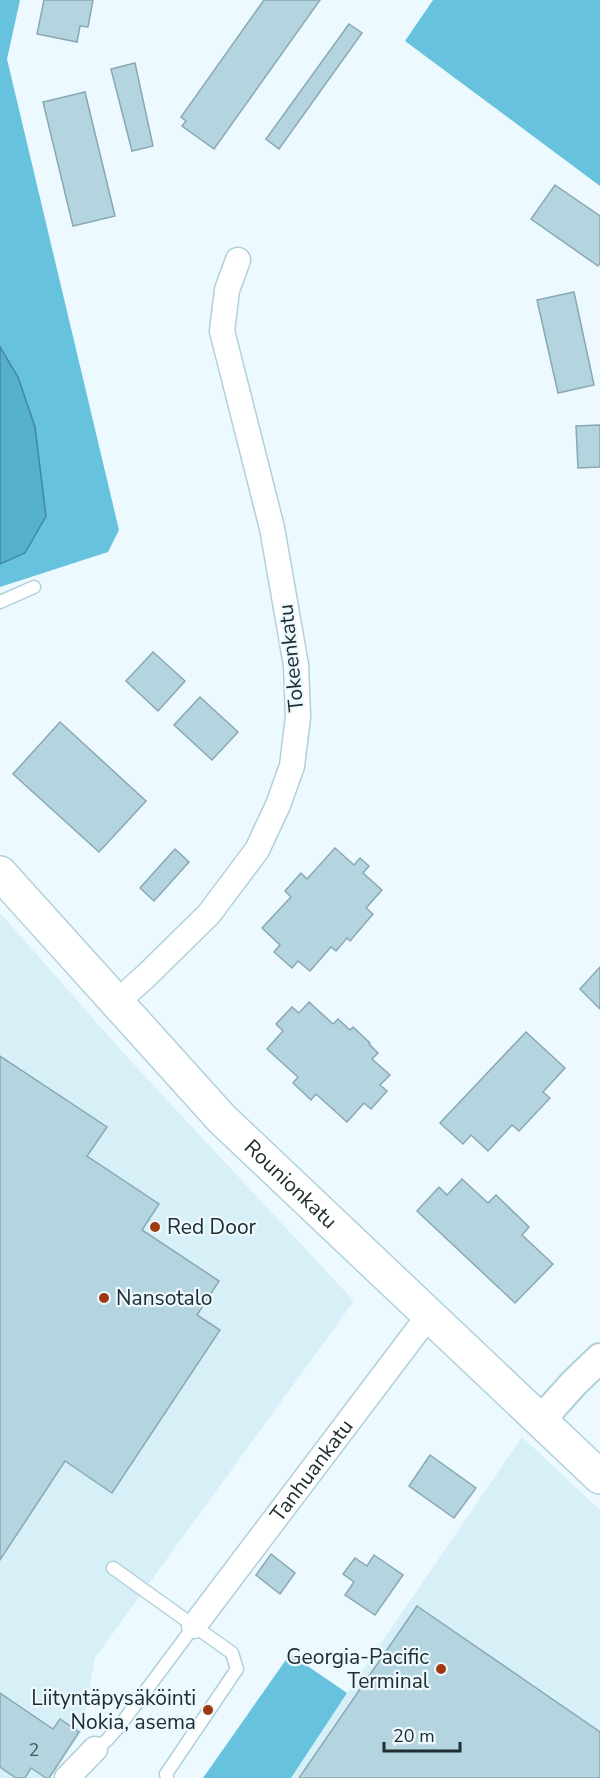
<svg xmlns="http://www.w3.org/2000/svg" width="600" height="1778" font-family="'Nunito Sans',sans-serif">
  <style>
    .built { fill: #d7f0f8 }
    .forest { fill: #67c2de }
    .water { fill: #54b0cb; stroke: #44899d; stroke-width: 1.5 }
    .building { fill: #b4d5e0; stroke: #89a8b3; stroke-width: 1.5 }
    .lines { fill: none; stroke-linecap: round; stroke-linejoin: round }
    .service-casing { stroke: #b0d1db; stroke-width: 15 }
    .minor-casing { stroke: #b0d1db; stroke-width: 27 }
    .tertiary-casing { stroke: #b0d1db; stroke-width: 32 }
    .secondary-casing { stroke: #b0d1db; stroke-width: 36 }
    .service { stroke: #fff; stroke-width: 12 }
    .minor { stroke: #fff; stroke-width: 24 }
    .tertiary { stroke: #fff; stroke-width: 28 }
    .secondary { stroke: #fff; stroke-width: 33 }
    .poi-dot { fill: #9f3910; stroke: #ecf9fe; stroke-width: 2 }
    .labels { text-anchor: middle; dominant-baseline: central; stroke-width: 4.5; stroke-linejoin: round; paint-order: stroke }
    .number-label { font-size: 18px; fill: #45575d }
    .street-label { font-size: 21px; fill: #202d31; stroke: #ecf9fe }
    .poi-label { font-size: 21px; fill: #202d31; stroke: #ecf9fe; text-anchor: start }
  </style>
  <rect width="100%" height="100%" fill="#ecf9fe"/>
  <g class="built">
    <path d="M0 913 128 1058 354 1301 95 1658 81 1733 51 1778H0Z"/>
    <path d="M522 1437 600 1510V1778H291L347 1693Z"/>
  </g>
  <g class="forest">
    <path d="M0 0H20L7 59 119 530 108 552 0 587V564L25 553 18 377 0 347Z"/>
    <path d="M433 0H600V186L405 41Z"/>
    <path d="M290 1654 347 1693 291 1778H203Z"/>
  </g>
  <path class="water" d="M0 347 18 377 35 427 46 516 25 553 0 564Z"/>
  <g class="building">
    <path d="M44 0H93L88 27 80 26 77 42 37 34Z"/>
    <path d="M264 0H320L214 149 182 126 186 121 181 117Z"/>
    <path d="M349 24 362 33 279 149 266 139Z"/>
    <path d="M135 63 153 146 132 151 111 69Z"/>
    <path d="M85 92 115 216 73 226 43 102Z"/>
    <path d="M555 185 600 216V263L598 266 531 219Z"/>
    <path d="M574 292 594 385 558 393 537 300Z"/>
    <path d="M600 425V467L578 468 576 426Z"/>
    <path d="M153 652 185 681 158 711 126 681Z"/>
    <path d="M200 697 238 732 212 760 174 725Z"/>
    <path d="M60 722 146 801 99 852 13 774Z"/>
    <path d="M335 848 354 865 360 858 369 866 363 873 382 890 366 908 373 914 350 941 347 938 336 951 331 947 310 971 298 961 292 968 274 952 280 945 262 928 291 897 285 891 301 873 307 879Z"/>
    <path d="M175 849 189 862 154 901 140 888Z"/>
    <path d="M600 967V1009L580 989Z"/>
    <path d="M309 1002 333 1024 338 1019 350 1030 353 1027 370 1043 369 1044 378 1053 372 1059 390 1075 380 1085 387 1091 371 1109 364 1103 347 1122 316 1094 311 1100 293 1083 298 1077 267 1049 283 1031 276 1024 292 1007 299 1013Z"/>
    <path d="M526 1032 565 1068 543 1092 550 1098 519 1131 512 1125 488 1151 471 1135 463 1144 440 1123Z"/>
    <path d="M0 1056 107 1127 87 1156 159 1204 142 1230 219 1281 197 1315 220 1330 112 1493 65 1461 0 1560Z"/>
    <path d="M462 1179 488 1203 496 1195 529 1227 522 1235 553 1264 515 1303 417 1211 439 1187 447 1195Z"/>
    <path d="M430 1455 476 1488 454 1518 409 1486Z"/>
    <path d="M271 1554 295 1573 280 1594 256 1575Z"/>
    <path d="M374 1555 403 1575 375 1615 345 1595 354 1582 343 1574 355 1558 367 1566Z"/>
    <path d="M417 1606 600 1732V1778H299Z"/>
    <path d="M0 1693 53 1729 60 1719 79 1732 49 1778H46L31 1768 25 1778H16L0 1767Z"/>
  </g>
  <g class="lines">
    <defs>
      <g id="service">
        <path d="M0 602 34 587"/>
        <path d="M113 1568 232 1653 237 1669 166 1774 167 1778"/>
        <path d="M95 1749 107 1740 121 1724 194 1626"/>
      </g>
      <g id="minor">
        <path d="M116 1003 147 975 209 914 257 850 278 805 292 766 298 717 296 665 272 528 222 331 227 290 238 260"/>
        <path id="s1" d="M194 1626 429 1315"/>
        <path d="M67 1778 95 1749"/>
      </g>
      <path id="tertiary" d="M540 1421 574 1383 600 1358"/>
      <g id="secondary">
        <path id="s2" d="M0 873 222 1119 600 1477"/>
      </g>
    </defs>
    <use href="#service" class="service-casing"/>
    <use href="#minor" class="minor-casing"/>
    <use href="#tertiary" class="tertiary-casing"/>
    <use href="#secondary" class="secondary-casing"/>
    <use href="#service" class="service"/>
    <use href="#minor" class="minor"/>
    <use href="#tertiary" class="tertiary"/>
    <use href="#secondary" class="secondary"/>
  </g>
  <g class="poi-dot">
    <circle cx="155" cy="1227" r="6"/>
    <circle cx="104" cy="1298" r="6"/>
    <circle cx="441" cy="1669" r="6"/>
    <circle cx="208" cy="1710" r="6"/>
  </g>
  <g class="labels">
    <g class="number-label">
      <text x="34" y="1750">2</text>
    </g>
    <g class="street-label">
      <text transform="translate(291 658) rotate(-96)">Tokeenkatu</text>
      <text stroke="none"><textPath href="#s2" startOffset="426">Rounionkatu</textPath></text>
      <text stroke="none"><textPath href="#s1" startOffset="195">Tanhuankatu</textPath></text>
    </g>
    <g class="poi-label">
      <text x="167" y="1227">Red Door</text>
      <text x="116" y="1298">Nansotalo</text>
      <text x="429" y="1657" text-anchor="end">Georgia-Pacific<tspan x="429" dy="24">Terminal</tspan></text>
      <text x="196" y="1698" text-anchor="end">Liityntäpysäköinti<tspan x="196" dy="24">Nokia, asema</tspan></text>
    </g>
  </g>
  <path d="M384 1742v9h76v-9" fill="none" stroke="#202d31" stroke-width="3"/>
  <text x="393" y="1742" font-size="18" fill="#202d31" stroke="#ecf9fe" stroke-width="4.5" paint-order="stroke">20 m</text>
</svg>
